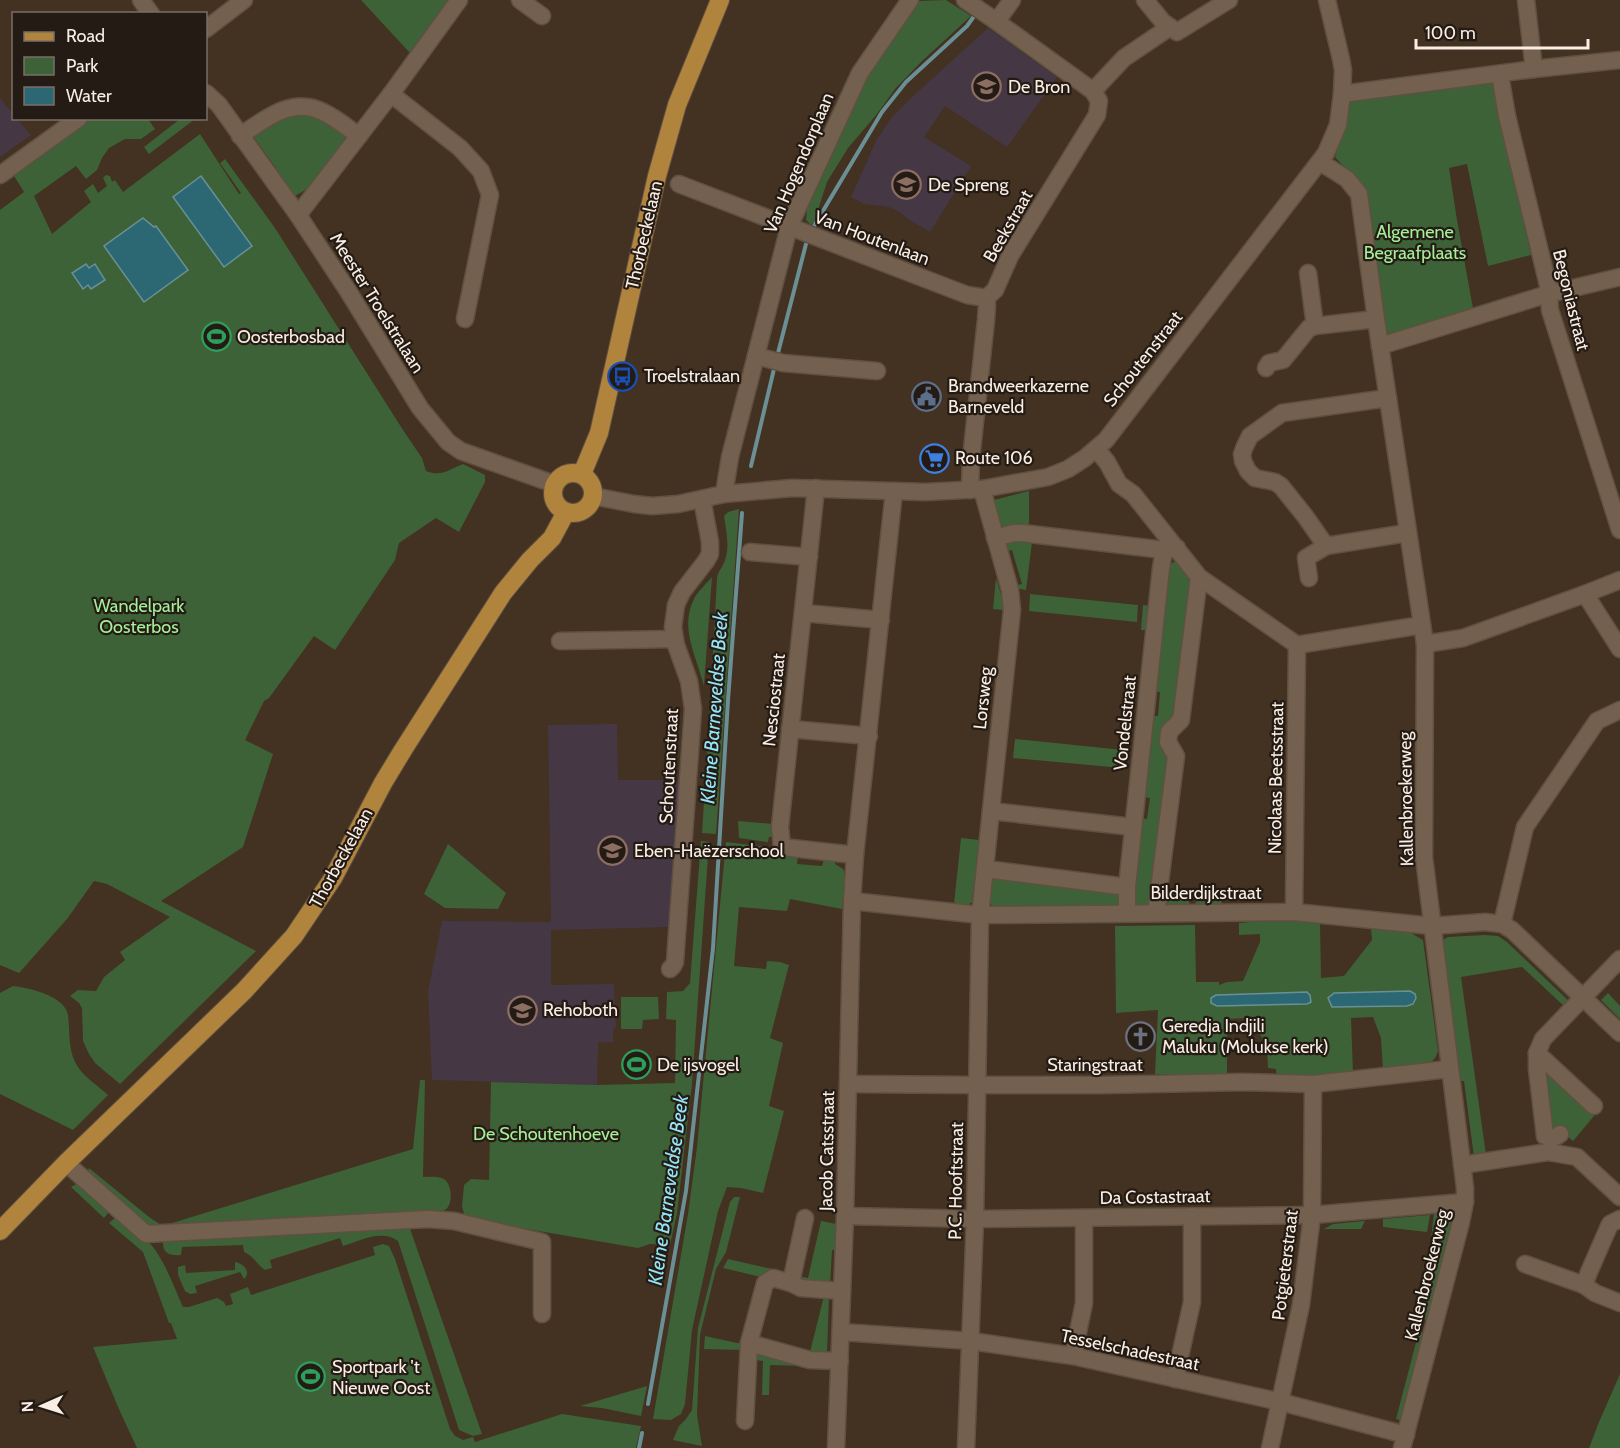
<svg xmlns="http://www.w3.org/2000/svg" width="1620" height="1448" font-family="Cabin,sans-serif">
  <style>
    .education { fill: #463745 }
    .green { fill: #3d6237 }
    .water { fill: #2c6874; stroke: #6a9096; stroke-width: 1.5 }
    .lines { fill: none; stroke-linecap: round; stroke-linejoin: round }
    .stream { stroke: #6a9096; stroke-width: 4 }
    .minor-casing { stroke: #5f5042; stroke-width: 19 }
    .major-casing { stroke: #5f5042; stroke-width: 20 }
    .minor { stroke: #74604e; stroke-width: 16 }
    .major { stroke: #b1843d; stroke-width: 18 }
    .labels { text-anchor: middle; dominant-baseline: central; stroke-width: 4.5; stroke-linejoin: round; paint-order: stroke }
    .poi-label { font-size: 18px; fill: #faeee4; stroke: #231b14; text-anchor: start }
    .street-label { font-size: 18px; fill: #faeee4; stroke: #231b14 }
    .park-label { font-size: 18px; fill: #a4f099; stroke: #231b14 }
    .water-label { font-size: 20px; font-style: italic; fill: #94e5f7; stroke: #231b14 }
  </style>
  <rect width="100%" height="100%" fill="#433121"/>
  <g class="education">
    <path d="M988 28 1057 77 1007 147 945 106 924 137 971 166 930 232 911 221 901 213 889 207 864 204 851 197 876 141 892 117 912 97Z"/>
    <path d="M0 98 13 114 14 118 17 119 31 135 0 157Z"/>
    <path d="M617 724 618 780H682L671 927 551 930V985L614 984 616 1028 613 1029V1042H598L597 1085 432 1080 428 992 442 921 551 922 548 725Z"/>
  </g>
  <g class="green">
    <path d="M361 0H448L410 53Z"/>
    <path d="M917 0 919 1 946 0 971 16 921 62 895 89 877 114 848 148 827 182 814 222 811 225 806 220 808 199 833 141 881 50Z"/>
    <path d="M1495 83V99L1498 114 1531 255 1488 266 1467 164 1449 168 1457 220 1474 314 1386 340 1361 185 1335 157 1345 126 1348 100Z"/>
    <path d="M290 112 318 117 350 137 307 189 295 196H293L274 165 253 136Z"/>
    <path d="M87 119H148L155 129 141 139H125L109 148 102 158 97 170 86 179 76 166 34 196 52 234 91 202 84 191 93 184 98 193 107 186 103 178 106 175 110 176 112 182 115 180 123 192 200 134 239 194 241 193 220 163 225 159 275 228 403 430 422 458 426 471C442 477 448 470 463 464L485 475V482L459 532 436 518 399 543 395 560 335 650 314 636 269 698 264 701 245 740 273 754 243 847 161 901 256 951 120 1084 95 1063 89 1054 83 1041 82 1008 79 1003 70 996 78 990 96 991 104 977 125 960 120 952 170 917 107 884 94 881 67 919 19 973 0 965V210L24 192 14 176 15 171Z"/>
    <path d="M180 119H195L149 154 144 147Z"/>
    <path d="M1029 491V526L1002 532 994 500Z"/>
    <path d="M739 509 716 834 702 833 709 725 717 578C718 571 723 567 725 560 730 547 726 530 724 516L728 512Z"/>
    <path d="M1020 540 1032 542 1026 590 1015 588 1014 586 1022 584 1012 550 1007 551 1005 544Z"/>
    <path d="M1174 562H1177L1196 581 1174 759 1151 907 1137 908 1131 900 1139 818 1147 819 1150 798 1142 797 1150 716H1158L1160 692 1153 691 1167 566Z"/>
    <path d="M712 577 704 685V686C697 657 679 628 694 599 698 591 706 584 712 577Z"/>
    <path d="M996 578 1004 604 1003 610 993 609Z"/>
    <path d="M1030 594 1138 605 1137 622 1029 611Z"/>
    <path d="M1143 605 1151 606 1149 630H1141Z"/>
    <path d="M1015 739 1123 750 1122 768 1013 758Z"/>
    <path d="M738 821 774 824 777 836 769 837 768 842 739 838Z"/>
    <path d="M961 838 979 840 972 902 968 905 954 904Z"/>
    <path d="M701 841 709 842 692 1084 677 1213 670 1245 650 1244 638 1248 475 1220 464 1214 462 1206 464 1185 471 1179 489 1180 491 1082 597 1085 675 1083 676 1020 666 1019 667 992 683 991 690 983Z"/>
    <path d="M726 842 768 847 769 853 798 856 797 864 822 866 824 859 835 860V864L843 869 845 874 842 909 790 899 787 911 739 907 734 966 766 969 767 961 780 962 789 965 770 1038 783 1043 769 1106 784 1111 763 1193 741 1188 727 1187 718 1211 692 1330 685 1404 681 1414 671 1420 653 1419 688 1214 697 1147Z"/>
    <path d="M448 844 506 893 498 909 445 908 424 894Z"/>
    <path d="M992 878 1116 889 1122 899 1118 907H993L990 903Z"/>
    <path d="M1164 892 1190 894 1189 907 1162 908Z"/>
    <path d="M1197 896 1222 899 1221 907H1195Z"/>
    <path d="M1288 919 1320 923 1321 978 1344 976 1372 940 1371 928 1411 933 1423 940 1438 1051C1436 1058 1433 1061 1427 1065L1383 1069 1381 1038 1373 1017 1351 1018 1353 1073 1277 1079 1276 1069 1268 1068 1267 1049 1263 1039 1248 1018 1227 1019V1074H1155L1158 1010 1116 1013 1115 926 1195 925 1196 982H1219V985L1227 982 1243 981 1260 942V934L1239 935V923Z"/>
    <path d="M1485 935 1498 936 1507 942 1571 1003 1566 1008 1522 967 1461 977 1486 1155 1474 1157 1464 1081H1460L1443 940 1448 937Z"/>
    <path d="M13 986C30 988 65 996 68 1015 70 1031 68 1047 75 1062 82 1076 97 1085 108 1095L73 1130 0 1094V993Z"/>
    <path d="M1608 993 1620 1006V1019L1601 1000Z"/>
    <path d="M621 997H658L659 1019 643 1020 642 1029H621Z"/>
    <path d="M1543 1066 1590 1110 1594 1116 1573 1141 1559 1129H1552Z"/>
    <path d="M420 1080H425L423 1177C429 1177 438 1176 444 1179 451 1183 453 1200 448 1207 446 1210 443 1211 440 1212L161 1231 148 1225 91 1180 87 1174 89 1168 149 1217 161 1225 169 1224 413 1149Z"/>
    <path d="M78 1183 109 1212 104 1218 71 1187Z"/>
    <path d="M734 1197H740L726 1252 716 1269 700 1335 697 1415 702 1446 673 1440 679 1426 686 1419 692 1410 698 1328 730 1202Z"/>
    <path d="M1449 1212 1454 1214 1427 1320 1421 1318 1434 1214Z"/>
    <path d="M1430 1215 1427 1232 1383 1227V1219Z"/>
    <path d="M116 1217C128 1226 144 1235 153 1247 166 1264 174 1287 183 1307H189L217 1298 224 1302 226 1306 233 1304 230 1294 248 1287 251 1295 375 1255 373 1247 383 1244 389 1246 395 1259 450 1429 455 1436 463 1440 473 1437 475 1442 562 1414 641 1426 636 1448H137L118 1407 93 1347 177 1339 171 1323H169L143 1252 109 1223Z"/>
    <path d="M821 1221 836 1224 835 1250H832L830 1286 802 1283 798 1276 808 1278Z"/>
    <path d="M1365 1221 1361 1229H1324L1333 1224Z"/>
    <path d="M409 1226 482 1434 473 1436 459 1430 398 1241C382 1229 360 1241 343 1246L340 1238 270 1260 272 1268 265 1270C257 1265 253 1255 244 1252L243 1245 182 1247 181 1255C170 1256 162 1254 163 1240Z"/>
    <path d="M728 1259 772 1269 761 1277 723 1268Z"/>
    <path d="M235 1262C243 1263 252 1272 244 1279L240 1272 195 1286 197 1293 190 1294 185 1291 178 1275V1267L185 1265 186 1273 235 1270Z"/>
    <path d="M824 1296H829L827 1353 810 1352Z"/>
    <path d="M1419 1331 1424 1333 1400 1420 1396 1419Z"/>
    <path d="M705 1336 742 1344V1350L704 1349Z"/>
    <path d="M760 1352 763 1353 764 1356 804 1366 770 1365 769 1395H762L763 1361 755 1360V1357Z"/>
    <path d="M1620 1374V1448H1589L1599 1422Z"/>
    <path d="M647 1386 641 1416 602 1408 580 1406Z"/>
  </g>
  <g class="water">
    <path d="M201 176 252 246 224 267 173 197Z"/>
    <path d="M143 218 154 227 156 226 188 270 144 302 104 246Z"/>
    <path d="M86 264 89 268 95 264 105 280 91 289 88 285 83 289 72 273Z"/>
    <path d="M1410 991 1415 994 1416 998 1413 1004 1407 1006 1332 1007 1328 998 1334 993Z"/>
    <path d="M1307 992 1310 995 1311 1002 1307 1004 1217 1006 1211 1003V998L1216 995Z"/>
  </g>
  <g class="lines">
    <g class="stream">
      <path d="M814 226 882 112 906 82 967 26 977 12"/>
      <path d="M778 353 806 244"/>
      <path d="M751 466 774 369"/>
      <path d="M648 1404 686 1191 713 948 728 700 742 513"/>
      <path d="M639 1448 642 1433"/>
    </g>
    <defs>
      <g id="minor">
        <path d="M141 0 151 14"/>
        <path d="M520 0 542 16"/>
        <path d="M965 0 993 19 1093 91 1099 101 1097 115 1010 256 995 290 986 298"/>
        <path d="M1145 0 1163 22 1177 32 1229 0"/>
        <path d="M1526 0 1534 69"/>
        <path d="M997 21 1012 0"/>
        <path d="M206 29 244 0"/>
        <path d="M1500 75 1507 116 1548 285 1550 310 1620 530"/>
        <path d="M1093 91 1124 58 1170 27"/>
        <path d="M206 93 219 105 298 215 348 291 420 408 448 442 461 451 554 484"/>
        <path d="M391 94 460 148 481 171 490 195 465 319"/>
        <path d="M1342 94 1534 69 1620 60"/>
        <path d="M240 136C265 119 292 96 323 112 336 118 348 128 359 136"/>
        <path d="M1320 162 1347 179 1359 194 1376 319 1425 644 1424 857 1465 1188V1202L1461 1222 1402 1448"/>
        <path d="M0 175 79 118"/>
        <path d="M679 184 967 295 986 298"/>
        <path d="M298 215 391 94 459 0"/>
        <path d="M1308 273 1315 326 1376 319"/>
        <path d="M1380 346 1548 294 1620 277"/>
        <path d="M756 356 783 363 877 371"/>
        <path d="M1266 368 1269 363 1283 360 1309 328 1315 326"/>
        <path d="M1388 398 1282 413 1250 436 1245 446 1242 454 1243 461 1248 471 1255 478 1275 482 1281 486 1305 516 1326 546 1407 533"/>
        <path d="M1096 449 1107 462 1119 484 1133 494 1199 577 1297 645 1422 625"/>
        <path d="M816 488 780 827 782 847 855 855"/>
        <path d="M970 490 971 459 986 320 987 305 986 298"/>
        <path d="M724 494 730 457 789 227 860 73 910 0"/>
        <path d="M593 496 634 504 652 506 678 504 724 494 792 488 926 492 982 489 1048 477 1068 469 1085 458 1106 440 1326 153 1338 125 1342 94 1343 70 1341 59 1327 0"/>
        <path d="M995 538 1014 533H1022L1164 550"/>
        <path d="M750 552 809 557"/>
        <path d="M1309 578 1306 558 1326 546"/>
        <path d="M1585 594 1620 649"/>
        <path d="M803 613 881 620"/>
        <path d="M560 641 674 639"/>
        <path d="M1425 644 1463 638 1585 594 1620 580"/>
        <path d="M790 729 869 736"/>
        <path d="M991 811 1133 827"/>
        <path d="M985 869 1127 887"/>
        <path d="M852 901 980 915 1294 912 1432 926 1485 922 1502 924 1512 930 1620 1033"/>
        <path d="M1294 912 1297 645"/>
        <path d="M1127 913V887L1161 568 1164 550 1177 548"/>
        <path d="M1156 913 1176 756 1168 742 1169 732 1181 720 1199 577"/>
        <path d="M1502 924 1525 827 1597 721 1620 710"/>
        <path d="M670 969 673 966 675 962 693 709 689 681 676 645 673 627 676 605 682 592 706 561 710 554V542L702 499"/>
        <path d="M1537 1053V1069L1545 1136C1552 1139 1555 1138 1560 1134"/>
        <path d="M848 1084 978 1085H1104L1242 1082 1313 1084 1449 1069"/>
        <path d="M1594 1106 1537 1053 1543 1039 1620 959"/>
        <path d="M66 1163 146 1234 428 1219 454 1221 542 1242V1314"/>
        <path d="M1462 1165 1548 1152 1577 1157 1620 1197"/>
        <path d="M845 1216 975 1219 1312 1215 1465 1202"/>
        <path d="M1620 1219 1610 1224 1589 1272 1584 1285 1595 1293 1620 1303"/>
        <path d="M1525 1264 1584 1285"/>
        <path d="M791 1283 805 1218"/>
        <path d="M841 1332 971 1341 1073 1356 1281 1402 1406 1435"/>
        <path d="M749 1343 810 1360 840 1361"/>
        <path d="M1073 1356 1084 1303V1218"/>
        <path d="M1175 1379 1192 1302V1216"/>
        <path d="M745 1421 749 1343 765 1283 773 1278 791 1283 801 1288 842 1291"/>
        <path d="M836 1448 845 1216 852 901 855 855 894 491"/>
        <path d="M966 1448 975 1219 980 915 1012 610 1010 590 982 489"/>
        <path d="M1270 1448 1301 1305 1312 1215 1313 1084"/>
      </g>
      <g id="major">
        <circle cx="573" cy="493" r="20"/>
        <path d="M582 474 599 433 657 176 677 105 720 0"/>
        <path d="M0 1231 66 1163 244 991 294 936 333 878 383 783 403 750 503 593 530 560 552 538 566 512"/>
      </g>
    </defs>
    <use href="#minor" class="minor-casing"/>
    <use href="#major" class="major-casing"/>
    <use href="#minor" class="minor"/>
    <use href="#major" class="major"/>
  </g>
  <defs>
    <symbol id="school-ring" viewBox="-11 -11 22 22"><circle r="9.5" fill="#231b14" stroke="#8d6e63" stroke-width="1.5"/><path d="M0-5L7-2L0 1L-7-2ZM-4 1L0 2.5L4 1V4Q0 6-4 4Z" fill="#8d6e63"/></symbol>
    <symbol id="stadium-ring" viewBox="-11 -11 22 22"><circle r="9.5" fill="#231b14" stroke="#2e9e5b" stroke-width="1.5"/><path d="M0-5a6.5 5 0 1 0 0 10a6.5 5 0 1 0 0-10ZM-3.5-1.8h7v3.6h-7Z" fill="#2e9e5b"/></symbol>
    <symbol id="bus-ring" viewBox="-11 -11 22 22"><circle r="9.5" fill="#231b14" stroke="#1a4fb4" stroke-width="1.5"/><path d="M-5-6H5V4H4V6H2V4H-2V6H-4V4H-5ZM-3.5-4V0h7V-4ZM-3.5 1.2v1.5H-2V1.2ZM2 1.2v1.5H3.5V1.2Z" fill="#1a4fb4"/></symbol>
    <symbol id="civic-ring" viewBox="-11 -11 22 22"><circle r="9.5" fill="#231b14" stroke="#5c6f8a" stroke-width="1.5"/><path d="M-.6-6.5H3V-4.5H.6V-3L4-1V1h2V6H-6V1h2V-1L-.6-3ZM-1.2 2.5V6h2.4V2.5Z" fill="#5c6f8a"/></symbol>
    <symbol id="supermarket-ring" viewBox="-11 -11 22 22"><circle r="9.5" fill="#231b14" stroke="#3f7fe0" stroke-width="1.5"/><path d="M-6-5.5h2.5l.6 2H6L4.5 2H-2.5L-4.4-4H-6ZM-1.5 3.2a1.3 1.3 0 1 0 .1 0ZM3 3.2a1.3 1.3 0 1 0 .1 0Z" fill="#3f7fe0"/></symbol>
    <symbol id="church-ring" viewBox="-11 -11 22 22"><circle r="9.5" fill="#231b14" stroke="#6b7280" stroke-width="1.5"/><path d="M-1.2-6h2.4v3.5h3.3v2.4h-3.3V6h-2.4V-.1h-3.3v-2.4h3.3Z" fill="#6b7280"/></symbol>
  </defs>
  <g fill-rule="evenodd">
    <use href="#school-ring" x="970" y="70" width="33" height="33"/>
    <use href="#school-ring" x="890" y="168" width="33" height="33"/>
    <use href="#stadium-ring" x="200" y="320" width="33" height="33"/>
    <use href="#bus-ring" x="606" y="360" width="33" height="33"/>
    <use href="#civic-ring" x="910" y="380" width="33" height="33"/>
    <use href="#supermarket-ring" x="918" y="442" width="33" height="33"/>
    <use href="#school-ring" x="596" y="834" width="33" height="33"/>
    <use href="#school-ring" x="506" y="994" width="33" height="33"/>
    <use href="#church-ring" x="1124" y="1020" width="33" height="33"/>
    <use href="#stadium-ring" x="620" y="1048" width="33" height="33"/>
    <use href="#stadium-ring" x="294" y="1360" width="33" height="33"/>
  </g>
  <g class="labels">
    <g class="poi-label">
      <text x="1008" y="87">De Bron</text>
      <text x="928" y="185">De Spreng</text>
      <text x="237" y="337">Oosterbosbad</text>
      <text x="644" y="376">Troelstralaan</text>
      <text x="948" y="386">Brandweerkazerne<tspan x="948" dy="21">Barneveld</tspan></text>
      <text x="955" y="458">Route 106</text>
      <text x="634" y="851">Eben-Haëzerschool</text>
      <text x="543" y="1010">Rehoboth</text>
      <text x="1162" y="1026">Geredja Indjili<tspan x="1162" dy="21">Maluku (Molukse kerk)</tspan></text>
      <text x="657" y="1065">De ijsvogel</text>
      <text x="332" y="1367">Sportpark 't<tspan x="332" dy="21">Nieuwe Oost</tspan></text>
    </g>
    <g class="street-label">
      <text transform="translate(799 163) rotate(-67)">Van Hogendorplaan</text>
      <text transform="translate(1008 226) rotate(-60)">Beekstraat</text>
      <text transform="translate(644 235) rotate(-77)">Thorbeckelaan</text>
      <text transform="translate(872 238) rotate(21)">Van Houtenlaan</text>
      <text transform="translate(1571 300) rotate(76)">Begoniastraat</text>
      <text transform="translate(377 303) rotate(58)">Meester Troelstralaan</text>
      <text transform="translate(1143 359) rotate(-52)">Schoutenstraat</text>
      <text transform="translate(983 698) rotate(-84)">Lorsweg</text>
      <text transform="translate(774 700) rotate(-84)">Nesciostraat</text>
      <text transform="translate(1125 723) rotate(-84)">Vondelstraat</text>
      <text transform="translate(669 766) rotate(-87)">Schoutenstraat</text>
      <text transform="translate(1276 778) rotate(-89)">Nicolaas Beetsstraat</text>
      <text transform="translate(1406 799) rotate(-91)">Kallenbroekerweg</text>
      <text transform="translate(341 858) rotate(-61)">Thorbeckelaan</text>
      <text x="1206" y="893">Bilderdijkstraat</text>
      <text x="1095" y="1065">Staringstraat</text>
      <text transform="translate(827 1151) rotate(-89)">Jacob Catsstraat</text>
      <text transform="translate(956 1181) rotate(-89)">P.C. Hooftstraat</text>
      <text transform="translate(1155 1197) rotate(-1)">Da Costastraat</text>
      <text transform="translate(1285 1265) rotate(-83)">Potgieterstraat</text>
      <text transform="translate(1427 1275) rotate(-76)">Kallenbroekerweg</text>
      <text transform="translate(1130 1350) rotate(12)">Tesselschadestraat</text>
    </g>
    <g class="park-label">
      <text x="1415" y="232">Algemene<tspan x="1415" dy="21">Begraafplaats</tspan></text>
      <text x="139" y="606">Wandelpark<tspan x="139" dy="21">Oosterbos</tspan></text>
      <text x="546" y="1134">De Schoutenhoeve</text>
    </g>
    <g class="water-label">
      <text transform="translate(714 708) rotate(-86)">Kleine Barneveldse Beek</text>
      <text transform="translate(668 1190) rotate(-82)">Kleine Barneveldse Beek</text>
    </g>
  </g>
  <rect x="12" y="12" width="195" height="108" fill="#231b14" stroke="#796f67" stroke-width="1.5"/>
  <rect x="24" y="32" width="30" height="9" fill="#b1843d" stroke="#796f67" stroke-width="1.5"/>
  <text x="66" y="42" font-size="18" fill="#faeee4">Road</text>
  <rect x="24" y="57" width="30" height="18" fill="#3d6237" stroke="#796f67" stroke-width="1.5"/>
  <text x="66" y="72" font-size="18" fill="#faeee4">Park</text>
  <rect x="24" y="87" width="30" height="18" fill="#2c6874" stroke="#796f67" stroke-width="1.5"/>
  <text x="66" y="102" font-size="18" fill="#faeee4">Water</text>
  <g transform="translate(42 1406) rotate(267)" stroke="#231b14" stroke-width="4.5" paint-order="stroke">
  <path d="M0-4.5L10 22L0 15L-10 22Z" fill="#faeee4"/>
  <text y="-9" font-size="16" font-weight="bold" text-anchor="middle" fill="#faeee4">N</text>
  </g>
  <path d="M1416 39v9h172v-9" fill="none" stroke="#faeee4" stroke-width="3"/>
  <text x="1425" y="39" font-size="18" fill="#faeee4" stroke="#231b14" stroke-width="4.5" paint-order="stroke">100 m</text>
</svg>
